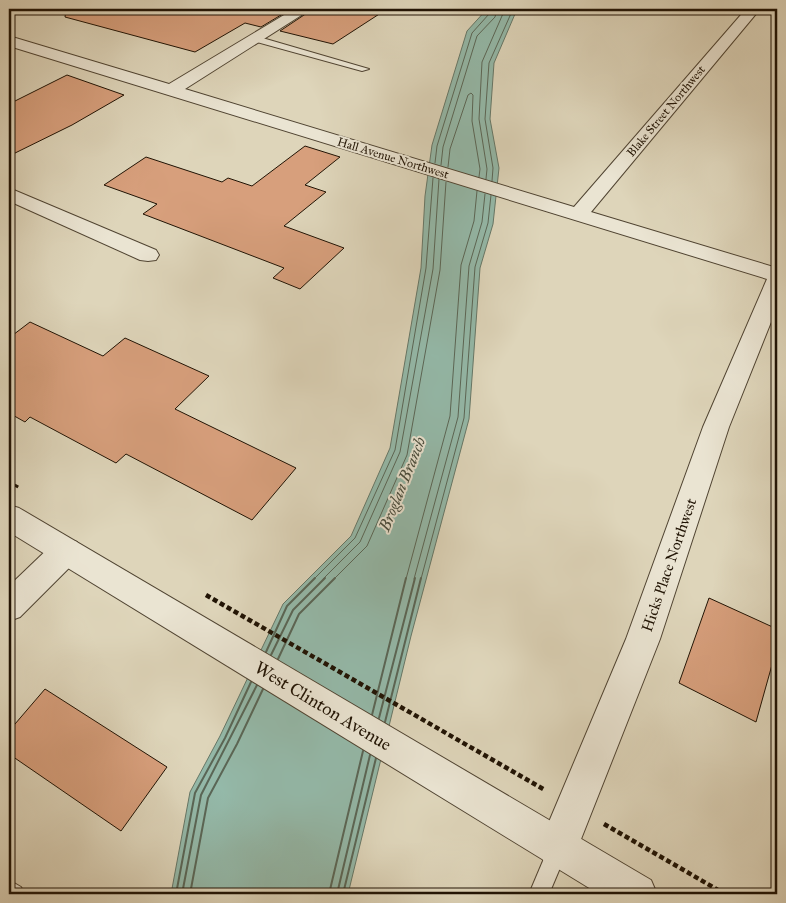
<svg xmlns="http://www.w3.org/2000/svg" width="786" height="903" font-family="'IM FELL Great Primer',serif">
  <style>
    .water { fill: #94b9a9; stroke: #667767 }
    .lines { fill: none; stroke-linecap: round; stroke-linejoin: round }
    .shore-far1 { stroke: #5a6656; stroke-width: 1 }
    .shore { stroke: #5a6656; stroke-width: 2 }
    .building { fill: #d79f7c; stroke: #201304 }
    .service-casing { stroke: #504432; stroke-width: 2 }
    .minor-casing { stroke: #504432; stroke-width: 2 }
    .tertiary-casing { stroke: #504432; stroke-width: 2 }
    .path-far1 { stroke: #201304; stroke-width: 3; stroke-dasharray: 4 2.5; stroke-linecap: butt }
    .path { stroke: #201304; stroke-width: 4.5; stroke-dasharray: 5 3; stroke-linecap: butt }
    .service { fill: #eae4d2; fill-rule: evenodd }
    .minor { fill: #eae4d2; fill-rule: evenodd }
    .tertiary { fill: #eae4d2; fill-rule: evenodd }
    .labels { text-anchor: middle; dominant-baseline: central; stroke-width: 4; stroke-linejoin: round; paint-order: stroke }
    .far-street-label { font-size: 12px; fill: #201304; stroke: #eae4d2 }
    .street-label { font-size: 15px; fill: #201304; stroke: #eae4d2 }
    .water-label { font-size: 16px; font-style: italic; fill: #494d3e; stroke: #eae4d2 }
    .near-street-label { font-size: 18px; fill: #201304; stroke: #eae4d2 }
  </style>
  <rect width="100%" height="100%" fill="#ded5ba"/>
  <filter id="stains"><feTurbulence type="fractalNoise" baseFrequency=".004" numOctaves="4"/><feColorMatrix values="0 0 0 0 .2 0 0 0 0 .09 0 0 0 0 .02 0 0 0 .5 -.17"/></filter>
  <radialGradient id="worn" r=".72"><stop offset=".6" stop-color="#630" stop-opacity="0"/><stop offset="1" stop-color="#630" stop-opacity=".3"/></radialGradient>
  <path class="water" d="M487 9H520L515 14 494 63 490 119 499 168 493 224 480 268 469 419 411 636 348 894H171L190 792 220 736 283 604 351 536 390 448 421 268 425 196 432 145 467 31Z"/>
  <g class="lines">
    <g class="shore-far1">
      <path d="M435 163 437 146 472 33 489 14 490 9"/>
      <path d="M441 165 443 147 477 36 495 17 497 9"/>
      <path d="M448 167 450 149 468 95 471 93 473 95 472 121 480 169 479 177"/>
      <path d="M486 179 487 169 479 119 482 62 505 9"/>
      <path d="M492 181 493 168 485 119 489 63 513 9"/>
      <path d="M314 579 355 538 395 450 426 268 433 178"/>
      <path d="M323 579 360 542 400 452 433 269 439 179"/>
      <path d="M334 579 367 546 407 455 440 270 446 182"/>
      <path d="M406 579 450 416 461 265 474 221 477 191"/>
      <path d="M414 579 458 417 469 266 482 222 485 194"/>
      <path d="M421 579 464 418 475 267 488 223 491 195"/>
    </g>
    <g class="shore">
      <path d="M266 652 287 606 315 578"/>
      <path d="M271 655 293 610 325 578"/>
      <path d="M278 659 299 614 335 578"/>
      <path d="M372 715 406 578"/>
      <path d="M379 718 415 578"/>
      <path d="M385 722 421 578"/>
      <path d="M176 894 195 793 225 738 251 682"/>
      <path d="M182 894 201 795 257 685"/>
      <path d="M190 894 208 798 237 744 263 689"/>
      <path d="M329 894 363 751"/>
      <path d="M337 894 370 755"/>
      <path d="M343 894 376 758"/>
    </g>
  </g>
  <g class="building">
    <path d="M66 9H291L261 27 245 23 195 52 65 17Z"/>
    <path d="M313 9H387L333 44 280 31Z"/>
    <path d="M67 75 124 95 72 125 9 156V104Z"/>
    <path d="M305 146 340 157 305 185 326 192 284 226 344 248 300 289 273 278 284 268 143 214 157 204 104 185 146 157 222 182 228 178 252 186Z"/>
    <path d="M30 322 103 356 125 338 209 376 175 409 296 468 252 520 126 454 116 463 30 417 25 422 9 413V338Z"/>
    <path d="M709 598 777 629V647L756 722 679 683Z"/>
    <path d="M45 689 167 767 121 831 9 754V731Z"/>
  </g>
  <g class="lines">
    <defs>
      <g id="service">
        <path d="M253 37H259L369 69 362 71 253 41Z"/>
        <path d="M558 839 565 842 568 849 549 894H529L551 842Z"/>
        <path d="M9 880 21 887 24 894H9Z"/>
      </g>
      <g id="minor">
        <path d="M294 9H311L185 89 574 207 746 9H760L591 212 777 268V307L729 427 660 639 572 862 558 868 544 862 538 848 626 639 703 427 767 279 9 46V36L169 84Z"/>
        <path d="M9 188 156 250 159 255 156 260 148 261 140 260 9 201Z"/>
        <path d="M66 538 77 542 81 551 77 560 20 617 9 621V586L55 542Z"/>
      </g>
      <path id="tertiary" d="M9 505 19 508 651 880 657 894H599L9 532Z"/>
    </defs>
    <use href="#service" class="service-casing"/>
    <use href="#minor" class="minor-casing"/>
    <use href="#tertiary" class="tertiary-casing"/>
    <path class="path-far1" d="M9 482 20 488"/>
    <g class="path">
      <path d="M206 595 545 790"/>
      <path d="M604 824 725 894"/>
    </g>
    <use href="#service" class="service"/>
    <use href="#minor" class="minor"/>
    <use href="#tertiary" class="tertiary"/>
  </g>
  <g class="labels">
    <g class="far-street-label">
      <text transform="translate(666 111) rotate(-50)">Blake Street Northwest</text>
      <text transform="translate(393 158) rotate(17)">Hall Avenue Northwest</text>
    </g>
    <g class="street-label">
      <text transform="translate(669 565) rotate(-71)">Hicks Place Northwest</text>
    </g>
    <g class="water-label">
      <text transform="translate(402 484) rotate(-68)">Broglan Branch</text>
    </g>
    <g class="near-street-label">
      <text transform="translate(323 706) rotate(31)">West Clinton Avenue</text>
    </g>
  </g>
  <rect width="786" height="903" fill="none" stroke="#ded5ba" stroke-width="30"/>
  <rect x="10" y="10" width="766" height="883" fill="none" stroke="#201304" stroke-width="2.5"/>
  <rect x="15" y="15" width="756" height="873" fill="none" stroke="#201304"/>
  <rect width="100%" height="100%" filter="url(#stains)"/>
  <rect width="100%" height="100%" fill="url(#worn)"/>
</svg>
